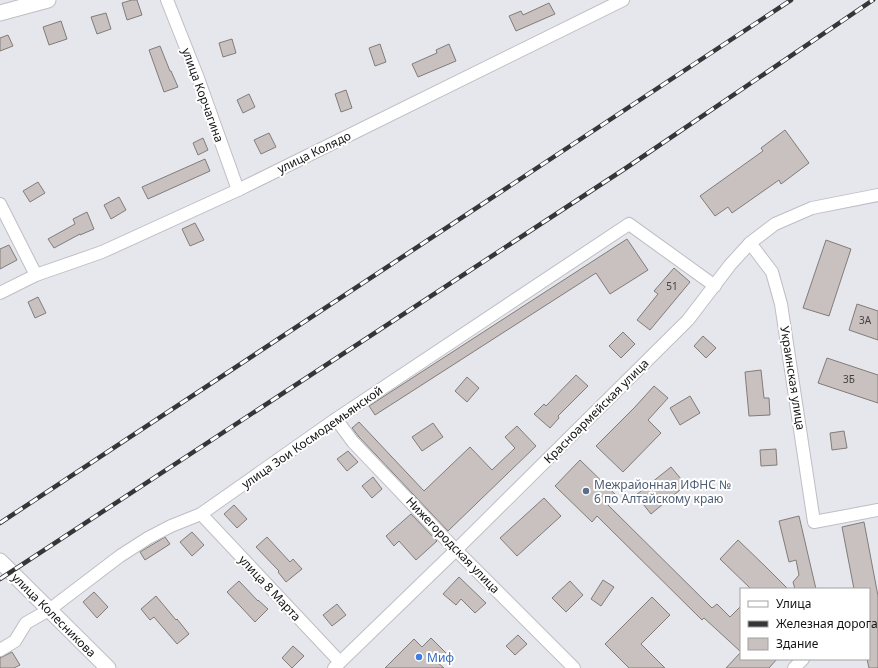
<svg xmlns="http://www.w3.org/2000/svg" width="878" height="668" font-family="'Noto Sans',sans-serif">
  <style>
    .building { fill: #c8c1bf; stroke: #827c79 }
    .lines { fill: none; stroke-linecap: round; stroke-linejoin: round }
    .minor-casing { stroke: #bebec4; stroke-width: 14 }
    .tertiary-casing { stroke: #bebec4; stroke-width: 17 }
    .minor { stroke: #fff; stroke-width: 12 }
    .tertiary { stroke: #fff; stroke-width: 15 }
    .rail-casing { stroke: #363639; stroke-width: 4.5 }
    .rail { stroke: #fff; stroke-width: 3; stroke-dasharray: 9; stroke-linecap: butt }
    .service-dot { fill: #5c6f8a; stroke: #fff; stroke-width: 1.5 }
    .shop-dot { fill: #3f7fe0; stroke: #fff; stroke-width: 1.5 }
    .labels { text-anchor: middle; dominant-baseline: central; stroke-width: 4; stroke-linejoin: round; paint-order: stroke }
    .number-label { font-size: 10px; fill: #413f40 }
    .street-label { font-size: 12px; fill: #141416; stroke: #fff }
    .service-label { font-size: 12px; fill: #4e5e75; stroke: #fff; text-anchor: start }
    .shop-label { font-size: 12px; fill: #366cbe; stroke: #fff; text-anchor: start }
  </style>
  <rect width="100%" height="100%" fill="#e6e6ed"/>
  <g class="building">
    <path d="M132 0H137L142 15 127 20 122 3Z"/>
    <path d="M549 3 555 14 516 31 509 16 521 11 523 15Z"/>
    <path d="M106 13 111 29 97 34 91 17Z"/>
    <path d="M61 21 67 39 49 45 43 27Z"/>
    <path d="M8 35 13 46 0 51V38Z"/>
    <path d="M232 39 236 53 223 57 219 43Z"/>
    <path d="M380 44 386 62 375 66 369 48Z"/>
    <path d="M449 44 456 61 418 77 412 64 437 53 436 50Z"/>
    <path d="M160 46 170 71H171L178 87 164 92 149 50Z"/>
    <path d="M346 90 352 108 341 112 335 94Z"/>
    <path d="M249 94 255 107 243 113 237 100Z"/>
    <path d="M785 130 809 163 781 184 779 180 732 213 728 207 715 216 700 196 763 151 761 148Z"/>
    <path d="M269 133 276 147 261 154 254 140Z"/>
    <path d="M203 138 208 150 198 155 193 143Z"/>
    <path d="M205 159 210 171 148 199 142 187Z"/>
    <path d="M38 182 45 193 30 202 23 191Z"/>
    <path d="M119 197 126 210 111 219 104 205Z"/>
    <path d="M87 212 94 229 80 235V234L54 248 48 239 75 224 73 219Z"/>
    <path d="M195 223 204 240 190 246 182 229Z"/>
    <path d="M627 239 648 270 610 294 596 273 375 415 369 406Z"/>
    <path d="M826 240 851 249 829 316 803 308Z"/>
    <path d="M9 245 17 260 0 269V249Z"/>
    <path d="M674 268 690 282 650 330 637 320 658 294 654 291Z"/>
    <path d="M38 297 46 313 35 318 28 302Z"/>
    <path d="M857 304 878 311V340L849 330Z"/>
    <path d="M623 332 635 344 621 358 609 346Z"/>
    <path d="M703 336 716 348 706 358 694 346Z"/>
    <path d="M827 358 878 375V403L818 383Z"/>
    <path d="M761 370 764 398H769L770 415 749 416 745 372Z"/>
    <path d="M576 375 588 386 558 416 559 418 550 428 534 414 544 404 546 406Z"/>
    <path d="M467 377 479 388 467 402 455 391Z"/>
    <path d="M654 386 668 398 648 420 661 433 623 472 596 446 635 407Z"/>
    <path d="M690 396 700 413 680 425 670 408Z"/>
    <path d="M359 422 424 491 470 447 492 470 515 448 505 437 517 426 536 446 448 531 359 437 352 428Z"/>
    <path d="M433 423 443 437 422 451 412 437Z"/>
    <path d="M844 431 847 448 832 450 830 433Z"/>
    <path d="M776 449 777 465 761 466 760 450Z"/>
    <path d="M348 451 358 462 347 471 337 459Z"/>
    <path d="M580 460 617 496 608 505 712 608 717 604 730 617 741 606V652L704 618 702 620 597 516 592 522 555 486Z"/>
    <path d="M671 467 686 485 651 514 636 495Z"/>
    <path d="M373 477 382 489 372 498 362 486Z"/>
    <path d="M544 498 561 516 517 556 500 538Z"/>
    <path d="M234 505 247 519 237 528 224 514Z"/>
    <path d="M411 514 437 541 416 560 399 541 394 546 386 536Z"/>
    <path d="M799 516 812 572 816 589H795L793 582 799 575 796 560 789 562 779 521Z"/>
    <path d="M864 522 878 596V668H869L867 659H869V589H854L842 527Z"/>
    <path d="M192 532 204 545 192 556 180 542Z"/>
    <path d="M165 537 170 544 145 560 140 552Z"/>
    <path d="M267 537 290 562 293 559 302 569 286 582 278 572 279 571 256 547Z"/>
    <path d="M738 540 767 568 788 589H751L720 559Z"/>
    <path d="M459 577 486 603 475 613 461 599 456 605 443 594Z"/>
    <path d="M603 580 614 587 601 606 591 599Z"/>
    <path d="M239 581 258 601V600L268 609 255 622 227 592Z"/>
    <path d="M570 581 583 595 566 612 552 598Z"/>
    <path d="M94 592 108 607 97 618 83 602Z"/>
    <path d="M156 596 176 620 177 619 189 634 177 644 154 617 150 620 141 609Z"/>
    <path d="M652 597 670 615 641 644 665 668H629L605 644Z"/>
    <path d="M337 604 346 615 332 626 323 615Z"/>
    <path d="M518 635 527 644 515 655 506 646Z"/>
    <path d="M431 638 446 653 437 662 444 668H385L414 639 422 647Z"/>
    <path d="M293 646 304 656 292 668 282 658Z"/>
    <path d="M12 652 20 665 14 668H0V658Z"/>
    <path d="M741 652V659H777L769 668H726Z"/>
  </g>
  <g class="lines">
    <defs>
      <g id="minor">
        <path d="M167 0 198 78 238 190"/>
        <path d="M0 204 36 275"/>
        <path d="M750 243 772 272 781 304 814 522 878 510"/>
        <path d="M0 293 36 275 102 252 238 190 623 0"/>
        <path d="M336 419 353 442 456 550 574 668"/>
        <path d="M201 514 340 662"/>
        <path d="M0 650 15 641 26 623 49 610 120 556 148 538 171 526 201 514 336 419 629 224 715 286"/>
        <path d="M334 668 456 550 688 320 730 265 750 243 775 224 812 208 878 195"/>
        <path d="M794 668 803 659"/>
      </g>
      <g id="tertiary">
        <path d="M0 13 48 0"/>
        <path d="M0 561 108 668"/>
      </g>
    </defs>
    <use href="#minor" class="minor-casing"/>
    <use href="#tertiary" class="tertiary-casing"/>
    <use href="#minor" class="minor"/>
    <use href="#tertiary" class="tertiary"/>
    <defs>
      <g id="rail">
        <path d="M0 523 791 0"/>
        <path d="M0 579 626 168 873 0"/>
      </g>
    </defs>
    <use href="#rail" class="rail-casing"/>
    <use href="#rail" class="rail"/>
  </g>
  <circle class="service-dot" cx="586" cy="491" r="4"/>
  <circle class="shop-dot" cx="419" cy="657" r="4"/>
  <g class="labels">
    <g class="number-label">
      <text x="672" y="286">51</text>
      <text x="865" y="320">3А</text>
      <text x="849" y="379">3Б</text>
    </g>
    <g class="street-label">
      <text transform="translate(203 95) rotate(70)">улица Корчагина</text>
      <text transform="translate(314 152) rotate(-26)">улица Колядо</text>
      <text transform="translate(793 378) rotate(81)">Украинская улица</text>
      <text transform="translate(596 411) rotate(-45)">Красноармейская улица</text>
      <text transform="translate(312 437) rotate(-35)">улица Зои Космодемьянской</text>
      <text transform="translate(453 545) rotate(46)">Нижегородская улица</text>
      <text transform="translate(270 588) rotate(47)">улица 8 Марта</text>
      <text transform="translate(54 615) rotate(45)">улица Колесникова</text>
    </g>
    <g class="service-label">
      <text x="594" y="484">Межрайонная ИФНС №<tspan x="594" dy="14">6 по Алтайскому краю</tspan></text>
    </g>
    <g class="shop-label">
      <text x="427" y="657">Миф</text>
    </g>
  </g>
  <rect x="740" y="588" width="130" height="72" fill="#ffffff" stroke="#a1a1a2"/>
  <rect x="748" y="601" width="20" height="6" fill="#ffffff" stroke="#a1a1a2"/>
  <text x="776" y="608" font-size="12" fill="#141416">Улица</text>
  <rect x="748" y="621" width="20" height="6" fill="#363639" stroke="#a1a1a2"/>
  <text x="776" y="628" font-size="12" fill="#141416">Железная дорога</text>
  <rect x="748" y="638" width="20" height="12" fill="#c8c1bf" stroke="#a1a1a2"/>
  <text x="776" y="648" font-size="12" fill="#141416">Здание</text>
</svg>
